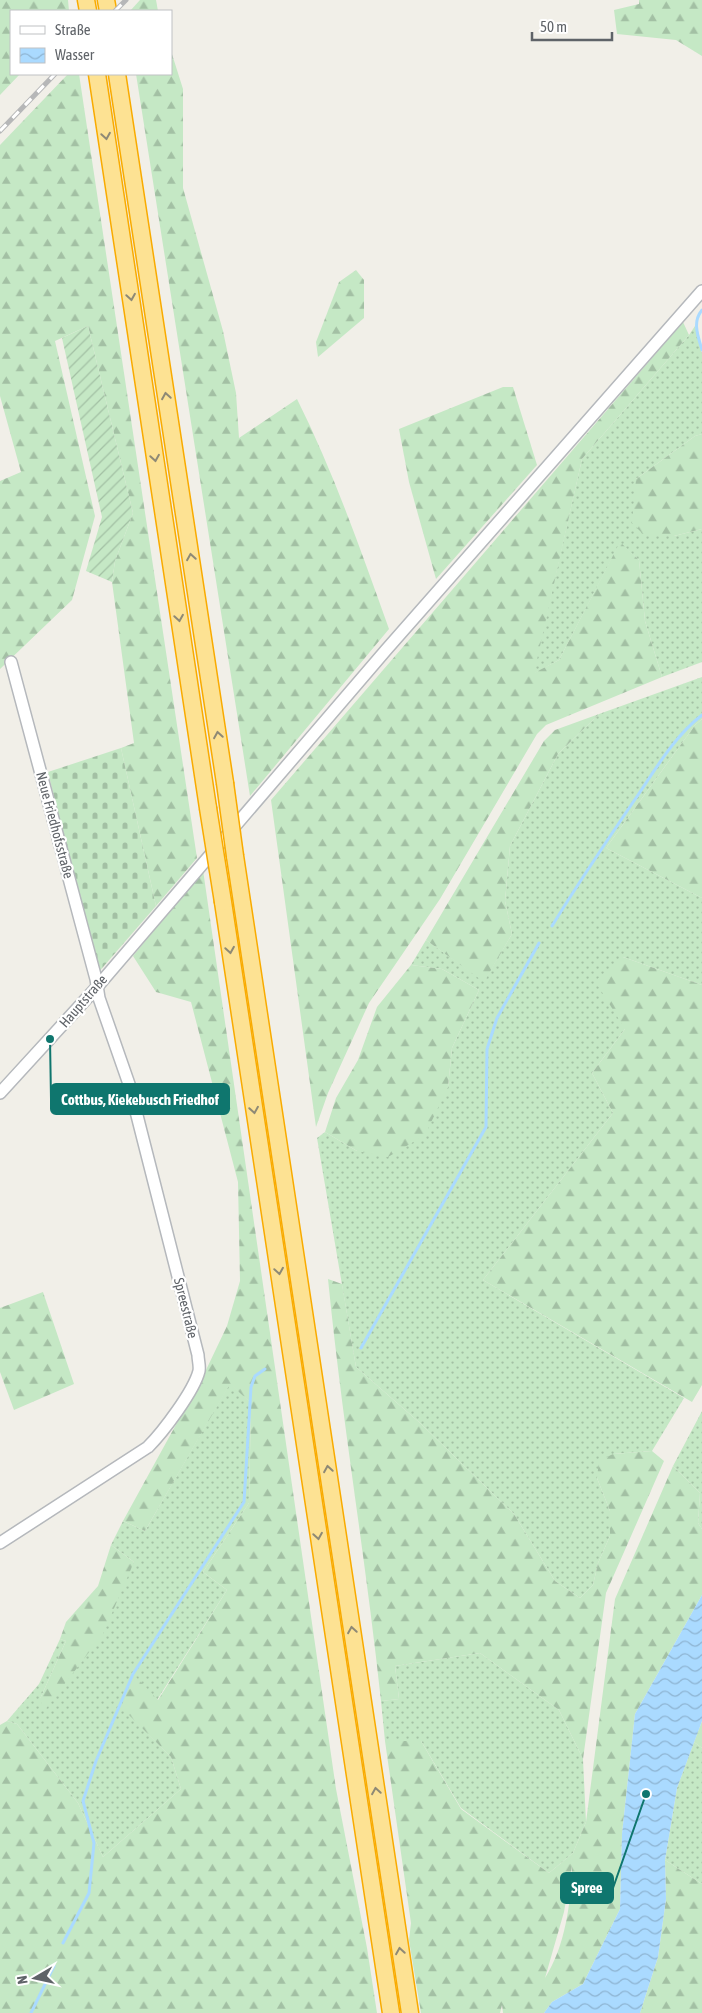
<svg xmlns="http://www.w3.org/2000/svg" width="702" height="2013" font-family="'Asap Condensed',sans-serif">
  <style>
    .grass { fill: url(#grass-dots) }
    .forest { fill: url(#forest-firs); fill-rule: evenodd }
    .cemetery { fill: url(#cemetery-stones) }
    .garden { fill: url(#garden-furrows) }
    .water { fill: url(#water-waves) }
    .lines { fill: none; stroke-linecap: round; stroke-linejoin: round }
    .stream { stroke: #aadaff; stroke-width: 3 }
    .minor-casing { stroke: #b5b8bc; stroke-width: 14 }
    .highway-casing { stroke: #f9ab00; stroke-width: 19 }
    .minor { stroke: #fff; stroke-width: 11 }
    .highway { stroke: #fde293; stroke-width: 16 }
    .rail-casing { stroke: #b6b7b8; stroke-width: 5 }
    .rail { stroke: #fff; stroke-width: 3; stroke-dasharray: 9; stroke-linecap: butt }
    .highway-bridge-casing { stroke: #f9ab00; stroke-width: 19; stroke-linecap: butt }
    .highway-bridge { stroke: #fde293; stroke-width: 16 }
    .oneway { stroke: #8e8975 }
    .labels { text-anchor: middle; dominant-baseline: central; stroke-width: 4.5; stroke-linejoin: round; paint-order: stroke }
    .street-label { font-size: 14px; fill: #5f6368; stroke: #fff }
    .leader { fill: none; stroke: #0f766e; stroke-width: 2 }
    .callout-dot { fill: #0f766e; stroke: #fff; stroke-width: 2 }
    .callout { fill: #0f766e; stroke: #0f766e; stroke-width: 2 }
    .callout-label { font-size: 15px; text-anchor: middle; font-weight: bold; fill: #fff }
  </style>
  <defs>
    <pattern id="grass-dots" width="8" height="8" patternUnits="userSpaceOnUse" patternTransform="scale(1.25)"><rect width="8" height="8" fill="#c5e8c5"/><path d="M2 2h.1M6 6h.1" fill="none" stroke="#a3c0a4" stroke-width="1.8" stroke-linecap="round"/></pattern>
    <pattern id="forest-firs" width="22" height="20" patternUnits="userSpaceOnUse" patternTransform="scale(1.25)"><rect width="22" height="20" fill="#c5e8c5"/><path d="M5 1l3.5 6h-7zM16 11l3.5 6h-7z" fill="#a3c0a4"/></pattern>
    <pattern id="cemetery-stones" width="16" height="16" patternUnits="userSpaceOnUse" patternTransform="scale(1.25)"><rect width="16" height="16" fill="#c5e8c5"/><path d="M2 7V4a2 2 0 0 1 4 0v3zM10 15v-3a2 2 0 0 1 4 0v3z" fill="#a3c0a4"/></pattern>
    <pattern id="garden-furrows" width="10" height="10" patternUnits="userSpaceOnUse" patternTransform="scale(1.25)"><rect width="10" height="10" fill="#c5e8c5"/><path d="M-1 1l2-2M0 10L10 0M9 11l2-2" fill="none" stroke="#a3c0a4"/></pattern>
    <pattern id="water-waves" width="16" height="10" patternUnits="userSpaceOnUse" patternTransform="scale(1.25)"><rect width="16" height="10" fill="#aadaff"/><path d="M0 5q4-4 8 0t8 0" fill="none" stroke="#8eb4d2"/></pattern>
  </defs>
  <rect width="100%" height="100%" fill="#f1efe8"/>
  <g class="grass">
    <path d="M695 326 702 354V434L695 436 636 479 674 536 702 529V662L662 677 645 621 639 560 620 543 559 660 533 674 582 459 689 335Z"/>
    <path d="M702 677V719L695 725 606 848 702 898V985L623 957 625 1029 592 1073 613 1113 483 1280 684 1398 652 1451 613 1454 597 1478 610 1511V1536L598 1563 593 1585 580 1598 555 1581 514 1514 420 1423 356 1367 317 1138 325 1132 357 1151 448 1087 452 1048 479 990 442 969 411 965 426 940 484 981 512 934 505 901 510 846 558 754 599 714Z"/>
    <path d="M230 1383 251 1403 249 1503 203 1572 227 1590 157 1700 122 1707 171 1757 181 1789 103 1857 78 1803 17 1724 7 1721 39 1684 60 1639 66 1641 40 1699 134 1562 111 1545 123 1521 145 1531Z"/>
    <path d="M702 1411V1529L698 1523 700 1493 673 1466Z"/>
    <path d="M480 1653 559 1710 583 1759 586 1822 573 1853 549 1873 461 1808 421 1741H385L381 1701 399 1699 395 1666Z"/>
    <path d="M694 1742 702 1748V1884L665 1860 677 1788Z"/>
  </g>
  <g class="forest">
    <path d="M0 0H68L69 11H11V74H20L0 95Z"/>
    <path d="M140 0H156L158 11H130Z"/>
    <path d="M639 0H702V56L676 40 617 34 614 10 639 4Z"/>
    <path d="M171 51 183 89V188L223 331 236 393 239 438 297 399C334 473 361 551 389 629L250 796 136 74H171Z"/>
    <path d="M68 74H79L197 858 156 906 121 748 134 743 112 582 115 561 133 513 88 326 55 341 95 516 72 600 0 669V481L21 472 0 396V145Z"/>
    <path d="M356 270 364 280V318L318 357 316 342 339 282Z"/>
    <path d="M683 322 689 335 582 459 534 673 559 660 620 542 639 560 645 621 662 677 546 725 537 734 440 899 369 1003 328 1093 316 1127 271 800Z"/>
    <path d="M503 387H513L537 465 436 579 409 482 399 429Z"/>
    <path d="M702 434V529L674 536 644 535 632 523 636 479 695 436Z"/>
    <path d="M599 714 558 754 510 846 505 901 512 934 484 982 426 940 544 741 555 730Z"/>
    <path d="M702 719V898L606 848 695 725Z"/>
    <path d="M203 870 336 1789 367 1948 377 2013H0V1725L7 1721 17 1724 78 1803 103 1857 181 1789 171 1757 121 1707 134 1675 158 1700 227 1590 203 1572 249 1503 251 1403 230 1384 145 1531 123 1521 206 1370 227 1326 240 1281 238 1182 191 1002 156 992 133 956Z"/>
    <path d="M623 957 702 985V1385L692 1402 483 1280 613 1113 592 1073 625 1029 595 981Z"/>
    <path d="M411 965 442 969 479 990 452 1048 448 1087 425 1135 388 1157 357 1151 325 1132 336 1098 358 1060 377 1007Z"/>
    <path d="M328 1279 342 1284 356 1367 420 1423 514 1514 555 1581 580 1598 593 1585 598 1563 610 1536V1511L597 1478 599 1461 613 1454 652 1451 664 1461 606 1593 583 1759 559 1710 480 1653 395 1666 399 1699 381 1701C366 1560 342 1421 328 1279Z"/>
    <path d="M43 1292 74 1384 14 1410 0 1372V1308Z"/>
    <path d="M673 1466 700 1493 698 1523 702 1529V1595L635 1714 622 1834 620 1909 583 1984 552 2002 544 2013H503L502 2005 500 2013H421L409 1940 411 1923 385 1741H421L461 1809 549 1873 573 1853 586 1822 615 1599ZM572 1866C571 1903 565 1947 545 1978L564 1912Z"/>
    <path d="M111 1545 134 1562 103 1634 44 1711 40 1699 66 1641 60 1639 66 1622 98 1586Z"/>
    <path d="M702 1721V1748L694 1742Z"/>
    <path d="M665 1860 702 1884V2013H640L658 1957 666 1899Z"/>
  </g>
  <path class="cemetery" d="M121 748 156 906 97 974 48 772Z"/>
  <path class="garden" d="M88 326 133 513 115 561 112 582 86 571 102 517 62 338Z"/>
  <path class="water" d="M702 1595V1721L677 1788 665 1860 666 1899 658 1957 640 2013H544L552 2002 583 1984 620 1909 622 1834 635 1714Z"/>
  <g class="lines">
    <g class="stream">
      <path d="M702 310C692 322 698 336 702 350"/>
      <path d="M552 926C580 880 610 836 640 792 658 765 676 735 702 715"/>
      <path d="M361 1348 486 1127 487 1049 497 1018 539 943"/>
      <path d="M63 1943 89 1893 94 1843 83 1801 96 1761 133 1674 244 1502 251 1387 255 1376 265 1369"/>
      <path d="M31 2013 54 1966"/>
    </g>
    <defs>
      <g id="minor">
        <path d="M0 1093 97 987 386 650 702 291"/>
        <path d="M0 1543 148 1447C163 1432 194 1391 199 1371 200 1366 198 1360 198 1355L129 1084 99 998 96 979 11 662"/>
      </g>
      <g id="highway">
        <path d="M86 0 88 11"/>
        <path d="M106 0 108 11"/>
        <path d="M97 74 208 808"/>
        <path d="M117 74 225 783"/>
        <path d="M235 856 410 2013"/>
        <path d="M223 902 391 2013"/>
      </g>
    </defs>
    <use href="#minor" class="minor-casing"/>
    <use href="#highway" class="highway-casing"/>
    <use href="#minor" class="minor"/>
    <use href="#highway" class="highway"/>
    <defs>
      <g id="rail">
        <path d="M115 11 126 0"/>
        <path d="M0 131 55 74"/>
      </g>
    </defs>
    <use href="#rail" class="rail-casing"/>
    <use href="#rail" class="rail"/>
    <defs>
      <g id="highway-bridge">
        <path d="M225 783 235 856"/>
        <path d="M208 808 223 902"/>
      </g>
    </defs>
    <use href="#highway-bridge" class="highway-bridge-casing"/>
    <use href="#highway-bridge" class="highway-bridge"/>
  </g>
  <defs><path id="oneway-chevron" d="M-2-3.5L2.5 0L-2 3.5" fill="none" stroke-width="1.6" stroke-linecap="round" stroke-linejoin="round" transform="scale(1.25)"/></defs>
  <g class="oneway">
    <use href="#oneway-chevron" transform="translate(106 136) rotate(81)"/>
    <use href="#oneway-chevron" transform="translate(131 297) rotate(81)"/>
    <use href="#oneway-chevron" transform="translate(166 396) rotate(-99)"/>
    <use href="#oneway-chevron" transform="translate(155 458) rotate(81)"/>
    <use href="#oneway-chevron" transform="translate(191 557) rotate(-99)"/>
    <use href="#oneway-chevron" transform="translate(179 618) rotate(81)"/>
    <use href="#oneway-chevron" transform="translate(218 735) rotate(-99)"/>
    <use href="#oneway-chevron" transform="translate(230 950) rotate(81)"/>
    <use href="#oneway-chevron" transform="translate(254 1110) rotate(81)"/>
    <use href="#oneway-chevron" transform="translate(279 1271) rotate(81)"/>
    <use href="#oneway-chevron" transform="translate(328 1469) rotate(-99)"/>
    <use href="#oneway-chevron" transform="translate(318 1536) rotate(81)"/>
    <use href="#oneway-chevron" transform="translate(352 1630) rotate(-99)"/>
    <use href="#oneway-chevron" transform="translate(376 1791) rotate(-99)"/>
    <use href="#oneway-chevron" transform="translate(400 1951) rotate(-99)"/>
  </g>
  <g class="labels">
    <g class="street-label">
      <text transform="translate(55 825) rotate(75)">Neue Friedhofsstraße</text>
      <text transform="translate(83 1001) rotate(-49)">Hauptstraße</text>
      <text transform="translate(186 1308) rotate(76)">Spreestraße</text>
    </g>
  </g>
  <path class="leader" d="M50 1039L51 1099M646 1794L613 1888"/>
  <g class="callout-dot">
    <circle cx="50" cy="1039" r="5"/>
    <circle cx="646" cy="1794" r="5"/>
  </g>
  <g class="callout">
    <rect x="51" y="1084" width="178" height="30" rx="5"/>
    <rect x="561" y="1873" width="52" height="30" rx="5"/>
  </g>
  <g class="callout-label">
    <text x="140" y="1105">Cottbus, Kiekebusch Friedhof</text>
    <text x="587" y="1893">Spree</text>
  </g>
  <rect x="10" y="10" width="162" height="65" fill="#ffffff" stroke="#bfc1c3"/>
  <rect x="20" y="26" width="25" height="8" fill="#ffffff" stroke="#bfc1c3"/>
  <text x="55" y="35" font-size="15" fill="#5f6368">Straße</text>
  <rect x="20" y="48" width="25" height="15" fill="url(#water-waves)" stroke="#bfc1c3"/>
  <text x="55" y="60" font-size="15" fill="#5f6368">Wasser</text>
  <g transform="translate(35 1978) rotate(261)" stroke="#ffffff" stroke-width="4" paint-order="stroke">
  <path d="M0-4L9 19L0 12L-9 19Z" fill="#5f6368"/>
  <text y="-8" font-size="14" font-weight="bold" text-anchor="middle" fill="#5f6368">N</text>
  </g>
  <path d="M532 32v8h80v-8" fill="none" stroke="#5f6368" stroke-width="2.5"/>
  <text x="540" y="32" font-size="15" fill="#5f6368" stroke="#ffffff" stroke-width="4" paint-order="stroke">50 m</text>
</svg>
